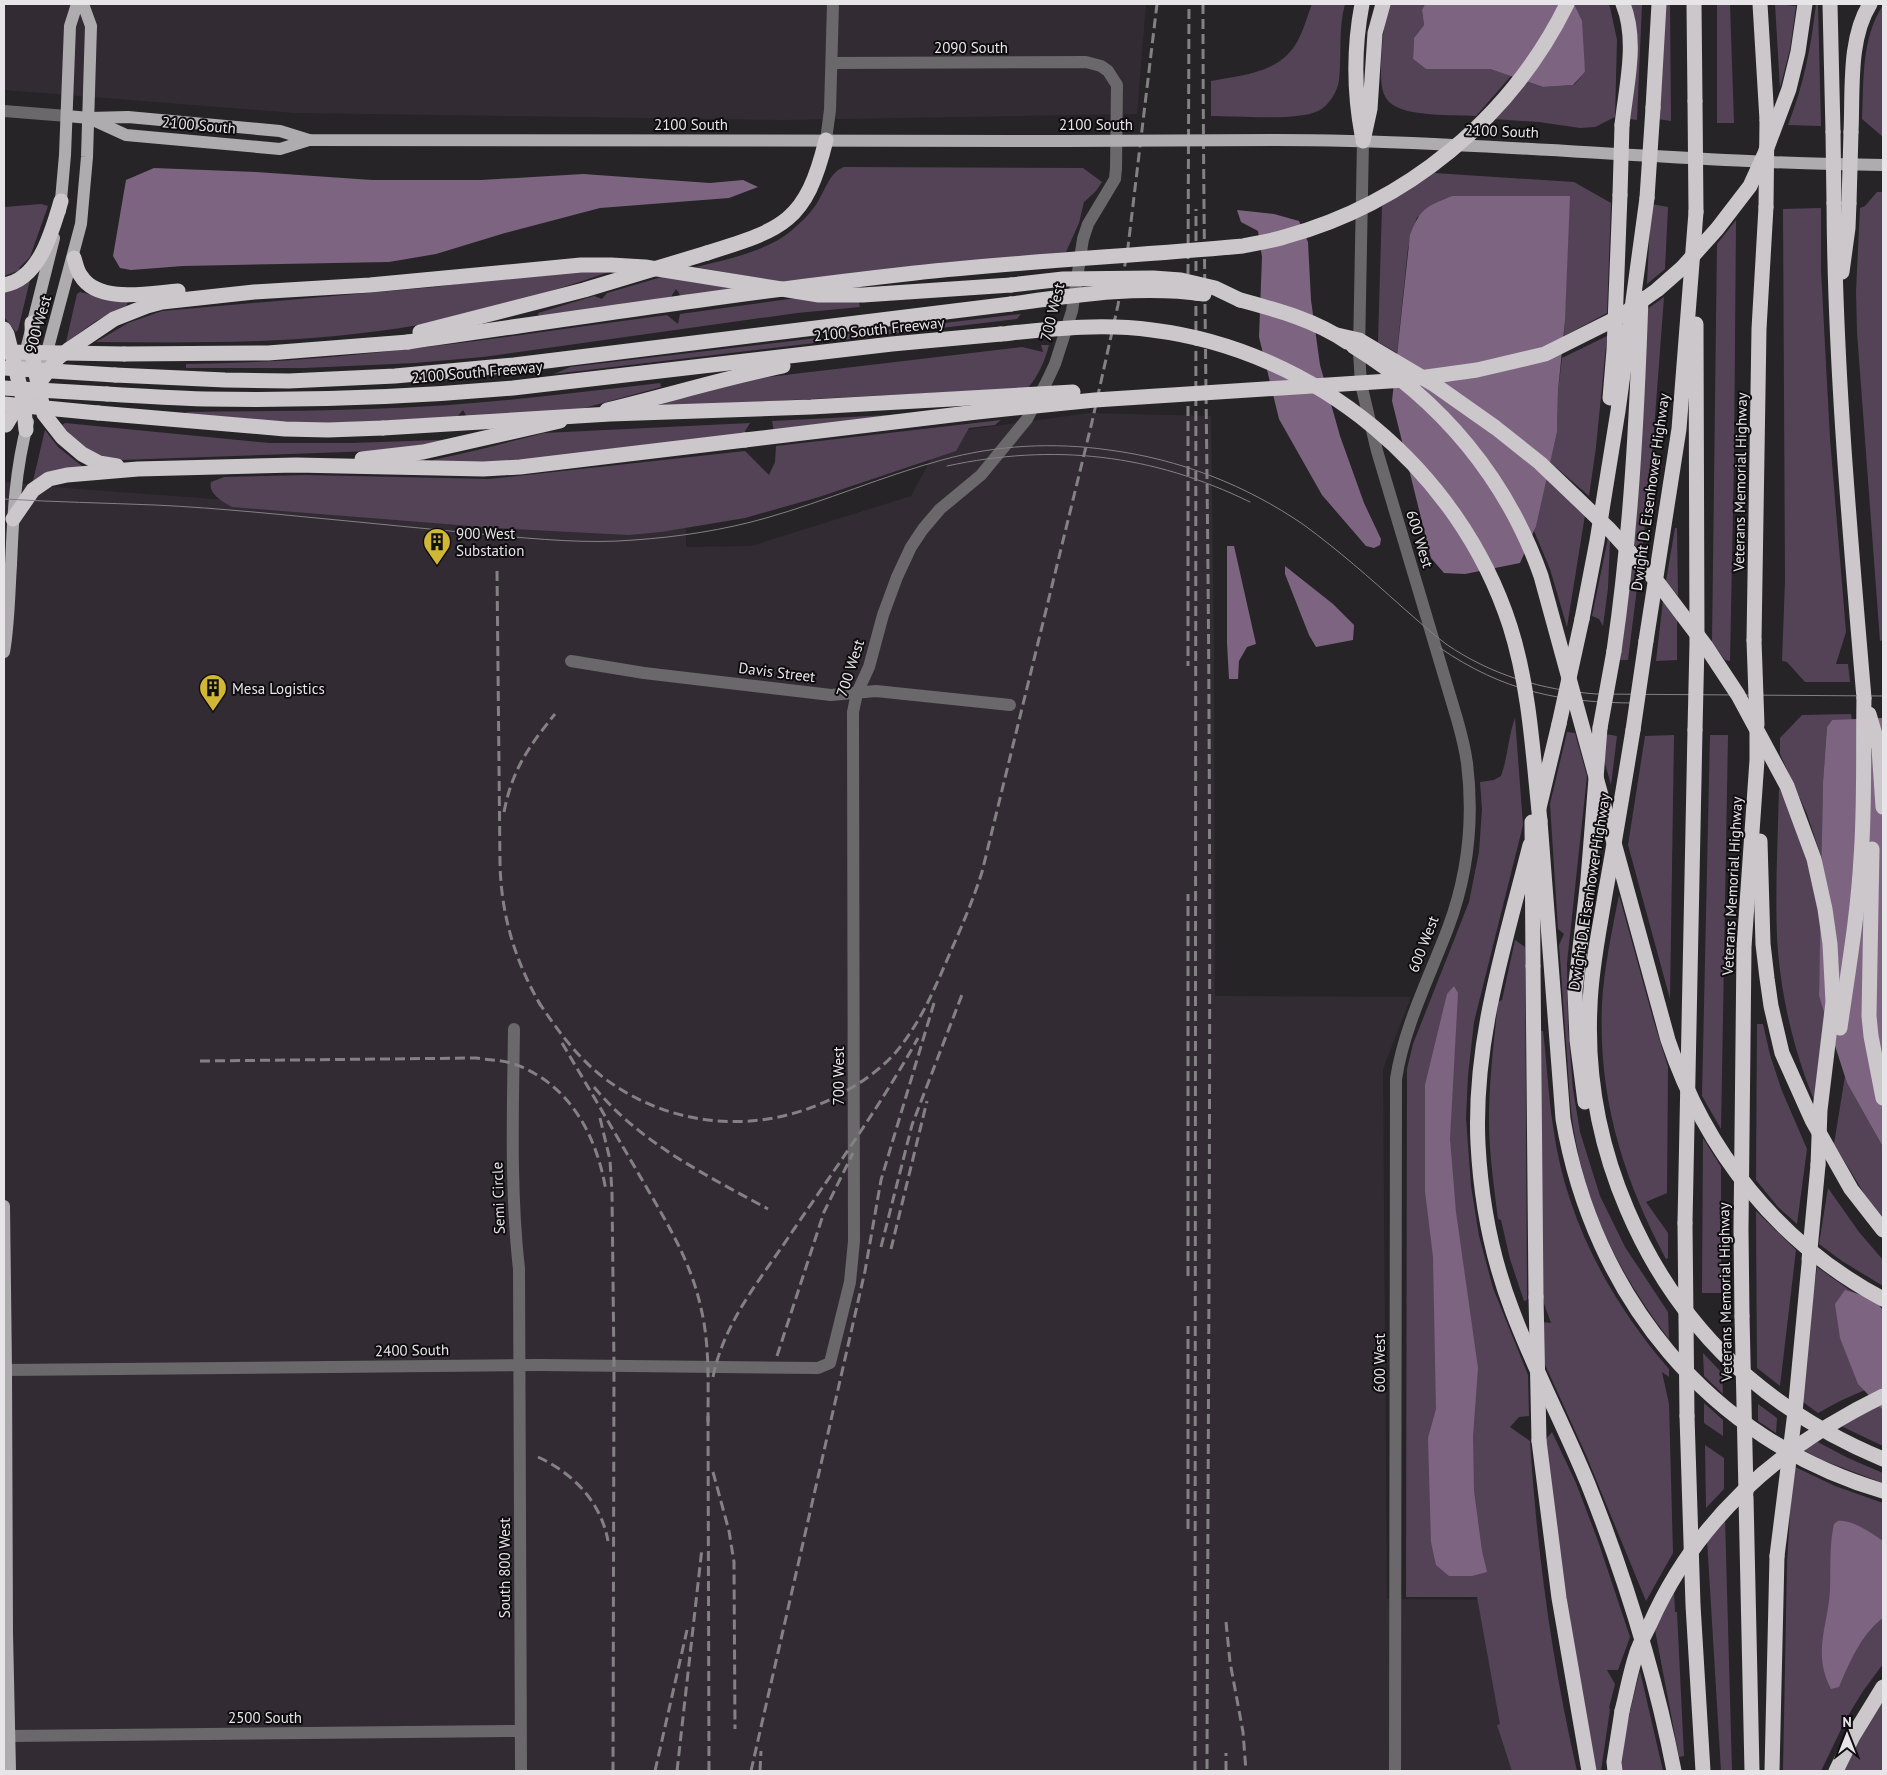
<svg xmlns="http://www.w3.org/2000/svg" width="1887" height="1775" font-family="'PT Sans',sans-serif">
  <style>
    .built { fill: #322b33 }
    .green { fill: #544357 }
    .water { fill: #7d6481 }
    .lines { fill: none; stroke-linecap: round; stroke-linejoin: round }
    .minor { stroke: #6a686a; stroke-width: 12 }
    .major { stroke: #afacb0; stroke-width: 12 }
    .highway { stroke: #cbc7cb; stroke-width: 15 }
    .tram { stroke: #838183; stroke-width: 1 }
    .rail { stroke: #838183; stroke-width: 3; stroke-dasharray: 10 5; stroke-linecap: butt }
    .major-bridge { stroke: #afacb0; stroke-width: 12 }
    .highway-bridge { stroke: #cbc7cb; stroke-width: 15 }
    .labels { text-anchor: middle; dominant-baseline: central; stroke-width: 4; stroke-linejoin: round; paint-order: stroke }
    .street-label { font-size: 15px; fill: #e7e5e7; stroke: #0f0d0f }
    .poi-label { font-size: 15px; fill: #e7e5e7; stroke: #0f0d0f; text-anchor: start }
  </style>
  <rect width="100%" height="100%" fill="#262427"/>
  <g class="built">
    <path d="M4 4H1146L1137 114 782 120 295 113 4 90Z"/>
    <path d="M1089 413 1211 416 1214 649 1215 996 1411 997 1383 1069 1387 1599 1496 1600 1546 1771H4V482L78 489 502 520 686 526V547L751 546 911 496 945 433Z"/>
  </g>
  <g class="green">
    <path d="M1312 4H1345C1338 29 1342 55 1339 80 1338 91 1328 107 1318 111 1299 121 1236 116 1211 116V81C1237 76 1270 74 1289 53 1301 41 1306 19 1312 4Z"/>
    <path d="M1390 4H1425L1422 10 1424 25 1414 38 1413 59 1426 69H1490L1511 76 1476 116C1455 115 1404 117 1389 102 1380 93 1381 77 1381 65 1382 44 1383 24 1390 4Z"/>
    <path d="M1574 4H1608L1610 7 1617 40 1615 117 1595 127 1580 128 1539 122 1493 119 1525 81 1543 87 1574 85 1585 72Z"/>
    <path d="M1626 4H1642L1637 120 1630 119 1633 66Z"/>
    <path d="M1663 4H1670L1671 121 1657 119Z"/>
    <path d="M1717 4H1730L1734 123H1717Z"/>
    <path d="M1775 4 1796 6 1790 49 1780 88Z"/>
    <path d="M1816 4H1818L1821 126 1788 125C1804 84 1811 47 1816 4Z"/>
    <path d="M1883 5V137L1862 119C1864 80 1861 39 1883 5Z"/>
    <path d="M844 167 1083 168 1102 182 1096 191 1084 202 1079 223 1066 252 792 284 696 267C728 259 765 252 791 231 800 223 809 215 815 206 824 194 829 172 844 167Z"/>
    <path d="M1434 173 1574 182 1611 203 1607 313 1564 336 1569 196 1417 217 1408 248 1397 353 1378 342 1382 206Z"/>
    <path d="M1877 192H1883V640L1880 641 1857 332 1856 291 1860 208 1865 206Z"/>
    <path d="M41 204 48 206 30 257 19 268 20 270 4 276V207Z"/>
    <path d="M1651 204 1668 207 1665 269 1647 284Z"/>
    <path d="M1821 208V270L1830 439 1846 632 1836 664H1848L1850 682H1805L1787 662 1782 661 1785 581 1783 209Z"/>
    <path d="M1736 220 1734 461 1730 661 1725 660 1712 643 1717 244Z"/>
    <path d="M577 272H609C563 288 517 301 470 313 453 317 436 322 418 325 310 344 206 343 96 342L128 323 162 311 435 287 488 280Z"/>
    <path d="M665 276 747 290 681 299 679 293 676 289 669 300 539 317 538 313 594 296 602 299 607 293Z"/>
    <path d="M30 280 18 330 16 332 4 317V289Z"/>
    <path d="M80 292 108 299 127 301 128 302 126 306 96 321 66 342 77 294Z"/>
    <path d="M1664 297 1652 457 1642 553 1628 538 1646 310Z"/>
    <path d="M796 298 859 302 860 307 797 313 483 357 415 363 305 368H186V364C347 363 507 336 667 315L678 324 680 314Z"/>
    <path d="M1021 314 1017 319 554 374 570 367Z"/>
    <path d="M1607 336 1596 447 1589 496 1550 462 1557 432 1558 391 1562 358Z"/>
    <path d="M1041 345H1049C1045 361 1038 376 1028 388L637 408 759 378 1022 347 1043 352Z"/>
    <path d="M660 383 661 387 570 412 467 417 463 410 457 417 311 424 187 414 186 412C274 411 361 411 449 405 519 400 590 391 660 383Z"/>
    <path d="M908 414 774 432 772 421Z"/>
    <path d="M1001 420 995 425 969 428 956 451 819 497 745 518 661 532 629 535 496 528 232 507C223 502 208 494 211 482L224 477 306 475 489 479 745 451 769 475 775 462 776 446Z"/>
    <path d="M65 423 269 443H352L466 439 374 451 120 460C93 455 79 447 62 425Z"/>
    <path d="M750 423 742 436 531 461 433 464V460L482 449 544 433Z"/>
    <path d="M45 430 58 447 83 467C65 469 48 469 33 481Z"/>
    <path d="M1546 478 1585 515 1567 627 1550 569 1534 531Z"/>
    <path d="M1675 528H1677L1678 596 1666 581Z"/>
    <path d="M1608 538 1610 540 1608 588 1603 626 1599 619 1592 616Z"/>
    <path d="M1626 557 1639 572 1628 660H1615Z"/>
    <path d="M1663 601 1677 619V660L1656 661Z"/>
    <path d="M1851 714 1852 720H1832L1827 727 1823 782 1822 859 1807 814 1780 754V738L1802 715Z"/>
    <path d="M1515 718 1523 825 1474 1022 1468 1075 1466 1118 1471 1186 1479 1236 1493 1288 1528 1375 1529 1416 1519 1417 1510 1427 1530 1441C1537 1552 1552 1662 1577 1771H1512L1497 1725 1500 1724 1477 1597H1406L1407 1069 1413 1044 1469 902 1479 852 1482 809 1480 782 1494 780 1501 776C1508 757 1508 737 1515 718Z"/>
    <path d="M1567 732 1575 733 1587 776 1567 963 1568 1027 1573 1089 1580 1132 1600 1196 1625 1247 1668 1312 1669 1339C1624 1281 1589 1215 1576 1142 1570 1113 1569 1084 1567 1055 1564 1018 1562 982 1559 945L1564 934 1558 929 1550 804Z"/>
    <path d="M1606 734 1617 736 1611 785 1603 756Z"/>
    <path d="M1674 735 1670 999 1628 845 1645 736Z"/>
    <path d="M1710 735H1728L1721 1129 1702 1096Z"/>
    <path d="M1779 788 1786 801 1807 861 1816 896 1821 928 1819 996 1825 1012 1814 1100C1793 1048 1780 993 1777 937 1775 887 1778 837 1779 788Z"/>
    <path d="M1619 895 1654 1022 1668 1067 1667 1193 1646 1202 1668 1233V1258L1666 1259C1623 1178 1598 1098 1602 1004 1604 968 1612 931 1619 895Z"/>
    <path d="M1515 940 1525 947 1527 1300 1524 1301 1510 1259 1501 1220 1498 1219C1494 1186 1489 1153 1489 1120 1489 1080 1494 1041 1498 1002L1502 1000Z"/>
    <path d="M1757 1024H1763L1770 1055 1782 1091 1807 1149 1797 1224 1778 1207 1756 1180Z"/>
    <path d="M1541 1031H1543C1547 1062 1548 1094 1553 1126 1565 1217 1609 1300 1669 1369V1377L1662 1372 1669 1404 1673 1553 1646 1601 1586 1455 1542 1358V1322L1551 1323 1542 1298Z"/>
    <path d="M1845 1076 1847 1083 1883 1147V1218L1865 1195 1834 1144Z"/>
    <path d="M1703 1138 1721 1167V1293H1702Z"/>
    <path d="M1828 1188 1859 1232 1883 1260V1286L1842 1261 1819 1244Z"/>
    <path d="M1756 1211 1796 1250 1780 1386 1757 1368Z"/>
    <path d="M1817 1267 1848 1289 1883 1309V1382L1840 1401 1818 1413 1799 1399Z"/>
    <path d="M1703 1353 1722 1373 1723 1394 1704 1376Z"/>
    <path d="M1704 1403 1723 1420V1436L1704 1423Z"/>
    <path d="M1883 1403V1446L1839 1425Z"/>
    <path d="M1758 1404 1777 1418 1776 1433 1758 1421Z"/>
    <path d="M1552 1432 1576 1483 1598 1541 1630 1637 1618 1670H1607L1615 1684 1609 1708 1610 1709 1601 1771H1591L1579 1712 1545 1440Z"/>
    <path d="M1814 1440 1848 1458 1883 1473V1483L1822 1460 1805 1451Z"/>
    <path d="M1705 1445 1724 1458V1489L1706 1508Z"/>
    <path d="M1793 1466 1835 1486 1883 1503V1664L1863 1691 1846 1719 1821 1771H1783L1787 1563Z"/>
    <path d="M1725 1518 1732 1771H1721L1707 1539Z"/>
    <path d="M1674 1590 1675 1612H1677L1684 1756 1679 1757 1655 1630Z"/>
    <path d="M1640 1671 1663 1771H1621L1626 1727Z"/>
    <path d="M1883 1697V1771H1842Z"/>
  </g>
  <g class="water">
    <path d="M1425 4H1574L1582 21 1585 72 1573 85 1543 87 1490 69H1426L1413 59 1414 38 1424 25 1422 10Z"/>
    <path d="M154 168 256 172 372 180H481L583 174 710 183 743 180 758 187 729 198 600 208 505 233 436 254 389 262 183 266 131 270 120 268 113 256 126 180Z"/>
    <path d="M1452 196H1570L1565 320 1558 391 1557 432 1536 526 1520 563 1465 574 1444 573 1431 558 1392 401 1410 235C1421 207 1426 207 1452 196Z"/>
    <path d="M1237 210 1274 214 1299 221 1308 242 1311 300 1320 365 1340 436 1364 503 1381 539 1380 545 1374 548 1366 546 1322 495 1279 419 1259 337 1262 257 1258 231 1241 222Z"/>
    <path d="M1227 546H1234L1256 644 1247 647 1239 661 1238 679H1229L1227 643Z"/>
    <path d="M1285 566 1333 604 1354 625 1353 640 1316 647 1309 635 1285 574Z"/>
    <path d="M1883 718V1147L1847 1083 1819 996 1823 782 1827 727 1832 720Z"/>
    <path d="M1454 986 1458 993 1450 1139 1456 1212 1478 1368 1473 1436 1474 1491 1482 1551 1487 1572 1472 1576H1449L1436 1565 1431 1542 1428 1438 1436 1409 1433 1257 1425 1191V1085L1447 994Z"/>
    <path d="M1845 1290 1872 1298 1883 1310V1410L1858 1384 1840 1338 1835 1304Z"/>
    <path d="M1838 1521C1851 1519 1872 1533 1883 1541V1618C1862 1633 1849 1663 1839 1687L1831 1689C1812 1652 1828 1627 1830 1590 1831 1567 1829 1546 1834 1524Z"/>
  </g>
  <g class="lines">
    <g class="minor">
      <path d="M4 111 67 116"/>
      <path d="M826 140 830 110 833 4"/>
      <path d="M1363 141 1359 352 1361 384 1377 451 1457 719C1461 733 1465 749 1467 763 1474 820 1468 875 1448 928 1429 978 1404 1027 1396 1079L1395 1771"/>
      <path d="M571 661 644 673 831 695 876 691 1010 705"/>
      <path d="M514 1029C513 1109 510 1189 519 1269L521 1771"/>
      <path d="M6 1370 540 1365 818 1368 830 1363 850 1282 854 1241 853 712 857 693 869 667 883 615 897 577 911 547 923 529 940 509 981 475 1027 419 1047 381 1055 364 1072 311 1083 239 1088 224 1115 179 1116 168 1117 85 1108 71 1101 66 1086 62 832 63"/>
      <path d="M10 1736 520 1731"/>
    </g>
    <g class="major">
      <path d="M67 116 89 118 128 117 280 131 309 140 1065 141"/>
      <path d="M91 119 126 135 280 149 309 140"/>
      <path d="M1275 140C1478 140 1680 163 1883 165"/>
      <path d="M60 211 65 155 70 26 77 4"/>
      <path d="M19 378 54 238"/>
      <path d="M40 378 81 224 87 157 91 26 83 4"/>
      <path d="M4 652C9 624 9 594 11 565 13 517 15 469 28 422"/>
      <path d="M4 1206 6 1370 7 1633 10 1771"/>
    </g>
    <g class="highway">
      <path d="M1362 4C1354 46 1354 92 1362 135"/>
      <path d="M1694 4 1695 101"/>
      <path d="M1760 4 1767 120"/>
      <path d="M1830 4 1833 132"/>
      <path d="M1653 108 1659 4"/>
      <path d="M1622 125C1626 86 1638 41 1623 4"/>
      <path d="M1851 132C1853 91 1848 39 1870 4"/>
      <path d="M1363 141 1370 109 1375 33 1383 4"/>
      <path d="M1834 203C1835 368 1850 533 1864 698"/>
      <path d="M707 253C784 229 806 222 826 140"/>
      <path d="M74 258C76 264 77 271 81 276 98 304 150 293 178 291"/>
      <path d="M1842 272 1848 228 1849 203"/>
      <path d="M4 285C40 279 52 231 61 201"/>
      <path d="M1240 300C1277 310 1315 320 1347 342"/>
      <path d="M32 323 33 359 44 414 62 437 82 454 99 463 117 466"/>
      <path d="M1696 324 1697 641"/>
      <path d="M4 329 7 334 23 399 26 430"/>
      <path d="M124 354 268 353 408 342"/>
      <path d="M115 375 225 380 289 381 395 376 514 365 1011 304"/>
      <path d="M107 394C139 396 172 398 205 399 308 401 411 397 513 388L892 344 1001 334"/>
      <path d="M1610 398 1614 350 1620 195"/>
      <path d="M607 410C666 396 724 378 783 366"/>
      <path d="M98 413 285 429 328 430 383 428"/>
      <path d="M6 425 16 408 39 383 58 358 68 350 114 319 147 306 162 302 254 292 370 285 581 265H611L645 267 819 295H863L1011 285"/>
      <path d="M362 459 423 452 560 421"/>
      <path d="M13 519 33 490 49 479 67 475 138 469 296 465 483 469 520 467 745 440"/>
      <path d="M1582 619 1597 541 1618 411 1647 198"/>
      <path d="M1754 640 1759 329 1766 207"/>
      <path d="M1646 641 1679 429 1696 212"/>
      <path d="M1614 651C1631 534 1637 416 1641 298"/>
      <path d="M1633 730C1624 785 1615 840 1605 895 1599 932 1591 969 1590 1006 1583 1144 1643 1286 1748 1377 1788 1411 1834 1439 1883 1459"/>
      <path d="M1539 808 1559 724"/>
      <path d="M1540 821 1563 1119C1593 1296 1709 1440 1883 1491"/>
      <path d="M1760 841 1763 944 1767 978 1771 1006 1782 1053 1812 1120 1851 1189 1883 1230"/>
      <path d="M1530 845C1505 944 1473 1041 1478 1144 1481 1201 1492 1258 1512 1310 1534 1369 1564 1425 1588 1484 1625 1577 1655 1673 1674 1771"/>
      <path d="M1533 966 1536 1297"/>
      <path d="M1585 1102 1577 1040 1575 991 1588 879 1600 728"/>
      <path d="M1685 1223 1695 730"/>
      <path d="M1809 1260 1818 1165"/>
      <path d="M1742 1316 1741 1230 1744 947 1757 760V732"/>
      <path d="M1687 1416 1693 1605 1703 1771"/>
      <path d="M1539 1441 1559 1598 1589 1771"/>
      <path d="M1746 1497 1752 1771"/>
      <path d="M1615 1771 1614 1762 1622 1711"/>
      <path d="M1772 1771 1777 1556"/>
      <path d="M1836 1771 1853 1736 1883 1687"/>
    </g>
    <g class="tram">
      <path d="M947 466C1054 443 1152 454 1250 502"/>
      <path d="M4 499C54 502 105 503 155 505 220 508 284 515 348 521 396 526 443 530 491 535 538 539 586 544 634 540 678 537 724 530 766 518 826 501 883 476 942 460 996 445 1054 442 1109 450 1179 459 1246 485 1304 525 1338 550 1370 578 1401 606 1416 619 1430 632 1446 644 1491 675 1542 690 1596 694L1883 696"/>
      <path d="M1440 648C1503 691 1560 703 1636 703"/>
    </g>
    <g class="rail">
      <path d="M1203 4C1203 241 1208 477 1209 714 1211 1067 1208 1419 1207 1771"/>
      <path d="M1188 274 1189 4"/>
      <path d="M1188 406V666"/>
      <path d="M497 571 500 863C501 915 515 961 541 1006"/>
      <path d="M504 812C512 770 529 746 555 714"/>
      <path d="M538 1001C557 1030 577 1057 604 1078 675 1131 769 1136 846 1091 864 1081 882 1068 896 1052 921 1022 935 988 950 953 962 926 973 900 982 872L1092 422 1118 305 1128 247 1157 4"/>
      <path d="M562 1043C587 1085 612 1128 637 1171 661 1213 689 1256 700 1304 710 1343 708 1382 708 1422"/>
      <path d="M200 1061 476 1058C489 1060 502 1060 514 1064 570 1084 597 1136 606 1191"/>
      <path d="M594 1087C640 1143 706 1175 768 1209"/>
      <path d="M600 1118 610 1160 612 1193 614 1367 613 1771"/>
      <path d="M881 1247 912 1125 963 992"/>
      <path d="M891 1249 927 1101"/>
      <path d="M1188 1276V894"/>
      <path d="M777 1356 824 1212 853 1153"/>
      <path d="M713 1377C724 1322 760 1280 790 1235 834 1170 880 1107 918 1038"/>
      <path d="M708 1416 709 1771"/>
      <path d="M538 1457C573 1473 601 1502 608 1541"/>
      <path d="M713 1472 729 1531 734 1562 735 1729"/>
      <path d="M1188 1529V1326"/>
      <path d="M1226 1622 1230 1662 1243 1732 1246 1771"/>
      <path d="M655 1771 687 1630"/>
      <path d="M677 1771 702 1548"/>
      <path d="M751 1771 865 1271 881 1180 934 1003"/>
      <path d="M760 1771 761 1751"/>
      <path d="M1195 1771 1196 209"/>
      <path d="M1226 1771V1753"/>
    </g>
    <path class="major-bridge" d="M1065 141 1275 140"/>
    <g class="highway-bridge">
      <path d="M1695 101 1696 212"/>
      <path d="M1833 132 1834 203"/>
      <path d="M1620 195 1622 125"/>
      <path d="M1647 198 1653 108"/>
      <path d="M1849 203 1851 132"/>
      <path d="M1766 207 1767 120"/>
      <path d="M1011 285 1063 279 1153 278 1181 280 1215 288 1240 300"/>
      <path d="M1011 304C1076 295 1139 285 1204 294"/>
      <path d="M420 332 584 290 707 253"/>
      <path d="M1001 334C1051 329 1101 323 1152 330 1315 350 1459 469 1510 626 1530 689 1533 756 1540 821"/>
      <path d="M1337 335 1359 340 1435 385 1496 428 1540 463 1610 530 1659 584 1705 645 1738 695 1787 786 1814 859 1825 909 1830 944 1833 1002 1820 1110 1818 1165"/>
      <path d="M408 342C576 318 745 292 915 273 1024 261 1134 256 1243 246 1257 243 1271 241 1284 237 1406 204 1511 118 1567 4"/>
      <path d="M1353 346C1441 400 1507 479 1541 576L1668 1040C1705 1151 1779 1244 1883 1299"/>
      <path d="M4 352 124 354"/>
      <path d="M4 368 115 375"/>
      <path d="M4 388 107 394"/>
      <path d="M4 404 98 413"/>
      <path d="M383 428 610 414 811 407 1073 392"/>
      <path d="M745 440 977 412 1095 400 1405 380 1477 370 1545 354 1619 317 1657 290 1682 268 1717 229 1750 186 1765 153 1789 89 1798 52 1805 4"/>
      <path d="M1754 640 1757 725"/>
      <path d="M1869 714 1879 748 1883 807"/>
      <path d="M1559 724 1582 619"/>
      <path d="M1600 728 1614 651"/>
      <path d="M1633 730 1646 641"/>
      <path d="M1695 730 1697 643"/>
      <path d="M1532 822 1533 966"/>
      <path d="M1872 849 1869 1016 1871 1036 1883 1098"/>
      <path d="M1840 1028C1848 971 1858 915 1861 858 1865 805 1863 752 1864 698"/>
      <path d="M1685 1223 1687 1416"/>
      <path d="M1536 1297 1539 1441"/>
      <path d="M1742 1316 1746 1493"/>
      <path d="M1777 1556 1795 1412 1809 1264"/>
      <path d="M1622 1711C1627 1692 1630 1673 1636 1655 1639 1645 1645 1634 1650 1624 1697 1518 1780 1446 1883 1396"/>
    </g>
  </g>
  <defs>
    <symbol id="building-pin" viewBox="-11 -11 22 30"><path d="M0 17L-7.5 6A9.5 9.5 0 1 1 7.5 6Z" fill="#d0b736" stroke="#0f0d0f"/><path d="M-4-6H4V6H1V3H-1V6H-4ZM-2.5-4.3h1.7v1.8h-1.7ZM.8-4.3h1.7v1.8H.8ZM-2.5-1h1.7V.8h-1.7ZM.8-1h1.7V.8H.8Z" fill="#111"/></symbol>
  </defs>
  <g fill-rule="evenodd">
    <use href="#building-pin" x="421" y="526" width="32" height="43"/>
    <use href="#building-pin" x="197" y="672" width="32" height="43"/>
  </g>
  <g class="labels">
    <g class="street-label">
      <text x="971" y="47">2090 South</text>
      <text x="691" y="124">2100 South</text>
      <text x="1096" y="124">2100 South</text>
      <text transform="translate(199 125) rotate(5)">2100 South</text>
      <text transform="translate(1502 131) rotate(2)">2100 South</text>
      <text transform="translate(1052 312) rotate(-76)">700 West</text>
      <text transform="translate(38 324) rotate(-74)">900 West</text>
      <text transform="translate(879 329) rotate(-6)">2100 South Freeway</text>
      <text transform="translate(477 372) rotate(-5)">2100 South Freeway</text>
      <text transform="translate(1740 482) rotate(-89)">Veterans Memorial Highway</text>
      <text transform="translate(1650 492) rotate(-82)">Dwight D. Eisenhower Highway</text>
      <text transform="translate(1420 539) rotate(73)">600 West</text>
      <text transform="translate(850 668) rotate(-72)">700 West</text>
      <text transform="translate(777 672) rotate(7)">Davis Street</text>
      <text transform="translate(1732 886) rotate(-87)">Veterans Memorial Highway</text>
      <text transform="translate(1589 892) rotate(-81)">Dwight D. Eisenhower Highway</text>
      <text transform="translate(1423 944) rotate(-69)">600 West</text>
      <text transform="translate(838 1076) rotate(-90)">700 West</text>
      <text transform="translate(498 1198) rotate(-92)">Semi Circle</text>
      <text transform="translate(1725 1292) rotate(-91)">Veterans Memorial Highway</text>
      <text transform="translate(412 1350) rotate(-1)">2400 South</text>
      <text transform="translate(1379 1363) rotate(-90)">600 West</text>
      <text transform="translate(504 1568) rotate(-90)">South 800 West</text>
      <text x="265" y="1717">2500 South</text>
    </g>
    <g class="poi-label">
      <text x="456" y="533">900 West<tspan x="456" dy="17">Substation</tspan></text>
      <text x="232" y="688">Mesa Logistics</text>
    </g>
  </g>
  <rect width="1887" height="1775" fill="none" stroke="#e7e5e7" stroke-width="10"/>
  <g transform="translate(1847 1735)" stroke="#0f0d0f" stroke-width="4" paint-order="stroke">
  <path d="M0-4L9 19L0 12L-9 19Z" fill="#e7e5e7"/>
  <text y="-8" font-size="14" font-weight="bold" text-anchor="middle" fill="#e7e5e7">N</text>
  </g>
</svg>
